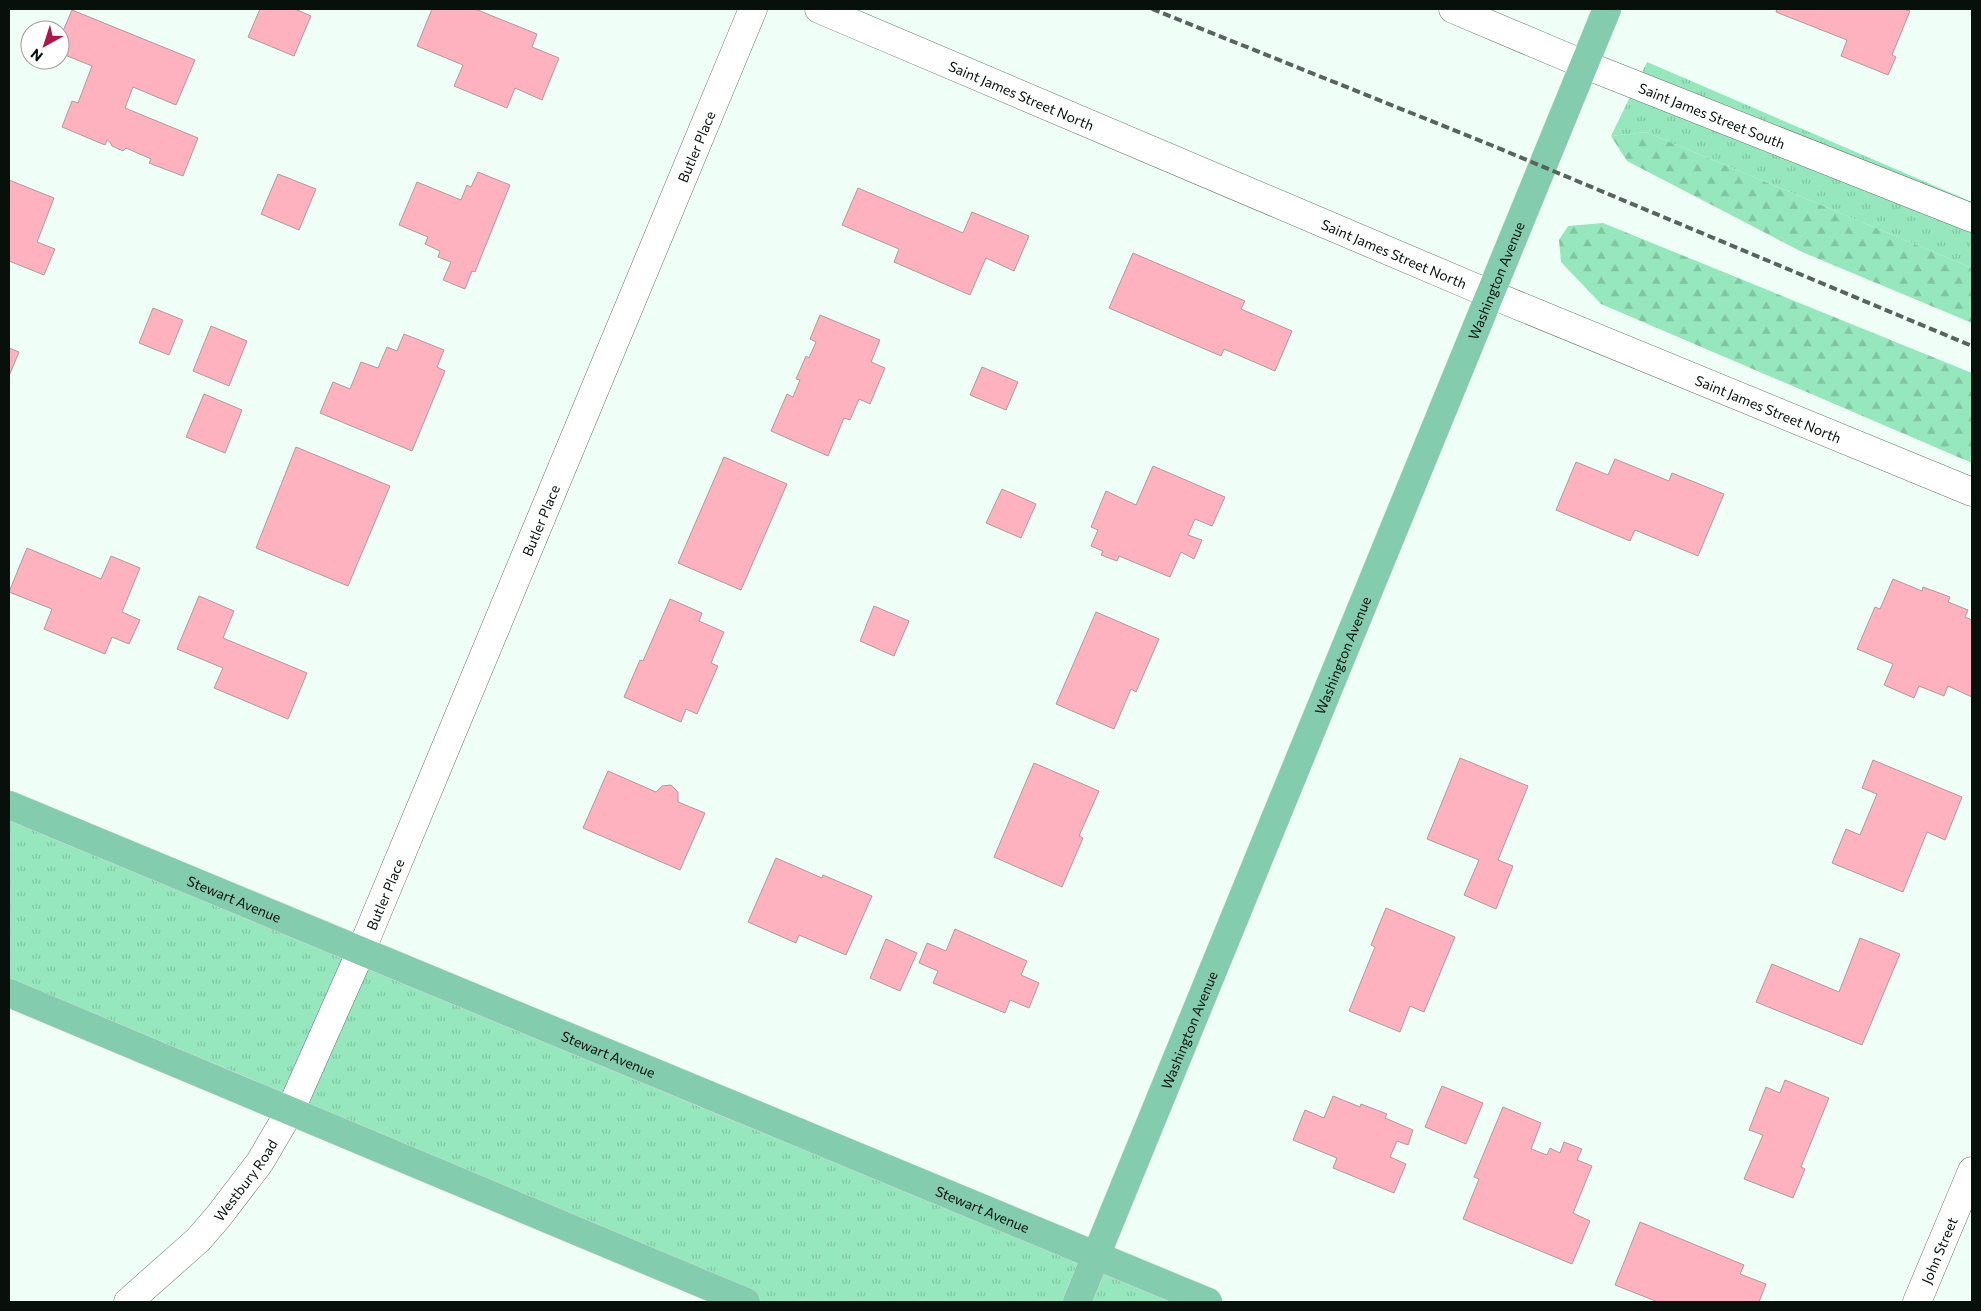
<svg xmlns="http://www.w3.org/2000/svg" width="1981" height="1311" font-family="Commissioner,sans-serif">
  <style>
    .grass { fill: url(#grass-tufts) }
    .forest { fill: url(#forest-firs) }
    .building { fill: #feb2bf; stroke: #b3989c }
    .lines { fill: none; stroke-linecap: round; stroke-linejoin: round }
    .minor-casing { stroke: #60766a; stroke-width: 29 }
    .major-casing { stroke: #d7d9d8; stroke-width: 29 }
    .minor { stroke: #fff; stroke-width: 28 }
    .major { stroke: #83ccae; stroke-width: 28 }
    .rail { stroke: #59635d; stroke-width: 4; stroke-dasharray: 8 4; stroke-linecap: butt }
    .labels { text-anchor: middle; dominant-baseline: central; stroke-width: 5; stroke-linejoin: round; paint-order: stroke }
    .street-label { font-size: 14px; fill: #08100b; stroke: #fff }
  </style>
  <defs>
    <pattern id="grass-tufts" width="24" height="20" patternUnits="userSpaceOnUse" patternTransform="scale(1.25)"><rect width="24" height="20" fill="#96e7be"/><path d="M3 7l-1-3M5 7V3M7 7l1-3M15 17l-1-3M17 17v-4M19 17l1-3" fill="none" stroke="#80c5a2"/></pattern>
    <pattern id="forest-firs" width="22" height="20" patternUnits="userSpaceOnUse" patternTransform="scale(1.25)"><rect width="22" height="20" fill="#96e7be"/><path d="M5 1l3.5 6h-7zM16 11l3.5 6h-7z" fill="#80c5a2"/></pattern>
  </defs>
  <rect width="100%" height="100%" fill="#effef6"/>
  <g class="grass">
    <path d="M1647 62 1972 202V268L1646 132 1611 136Z"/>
    <path d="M9 793 1225 1302H746L9 993Z"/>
  </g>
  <g class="forest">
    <path d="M1646 132 1972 268V323L1802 252 1627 161 1611 136Z"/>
    <path d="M1603 223 1972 373V463L1601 304 1561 262 1559 240 1568 226Z"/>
  </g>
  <g class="building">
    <path d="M260 9H295L311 16 294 56 248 37Z"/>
    <path d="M432 9H475L537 34 532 47 559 58 542 100 515 88 507 108 454 86 463 65 417 46Z"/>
    <path d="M1777 9H1904L1910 11 1892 55 1896 57 1888 75 1841 56 1847 40 1776 12Z"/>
    <path d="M72 10 195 60 176 105 133 87 125 108 198 138 183 176 149 163 151 159 126 148 123 151 112 146 110 142 107 140 105 145 62 127 72 101 78 103 92 66 60 53V38Z"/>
    <path d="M478 172 510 185 475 272 472 271 465 289 443 280 451 262 438 257 440 251 425 244 428 237 399 225 417 182 461 200 467 185 471 187Z"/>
    <path d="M278 174 316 189 299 230 261 214Z"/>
    <path d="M9 180 54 198 37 242 55 249 44 275 9 261Z"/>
    <path d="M858 188 963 233 972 212 1029 236 1014 271 986 258 970 295 894 262 899 249 842 225Z"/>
    <path d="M1133 253 1245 301 1241 309 1292 331 1275 371 1224 349 1221 356 1109 308Z"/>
    <path d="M153 308 183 320 169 355 139 343Z"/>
    <path d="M820 315 880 340 871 362 885 368 870 404 859 399 850 420 844 418 828 456 771 431 787 394 793 397 800 380 796 379 806 356 809 358 816 342 810 339Z"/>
    <path d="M211 326 247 341 229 386 193 371Z"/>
    <path d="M404 334 444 350 437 367 445 371 412 451 320 413 333 382 350 389 361 362 378 368 387 347 397 351Z"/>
    <path d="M9 348 19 352 9 376Z"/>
    <path d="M982 367 1018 382 1006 410 970 395Z"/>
    <path d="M204 394 242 410 225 453 186 437Z"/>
    <path d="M296 447 390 486 348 586 256 548Z"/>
    <path d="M724 457 787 484 741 590 678 563Z"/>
    <path d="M1615 459 1669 481 1672 473 1724 494 1698 556 1635 530 1630 541 1556 510 1576 462 1608 475Z"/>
    <path d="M1153 466 1225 497 1212 526 1195 519 1188 535 1202 540 1194 559 1181 552 1170 577 1119 556 1117 561 1101 555 1103 551 1091 546 1098 530 1091 527 1106 491 1136 505Z"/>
    <path d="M1002 489 1036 504 1021 538 986 523Z"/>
    <path d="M27 548 101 579 111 556 140 568 122 612 140 620 129 644 112 637 105 654 44 629 52 609 9 592Z"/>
    <path d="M1893 579 1922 591 1923 587 1950 597 1948 602 1968 610 1965 617 1972 620V697L1948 686 1944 696 1919 686 1914 698 1884 685 1893 664 1857 649 1875 607 1880 609Z"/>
    <path d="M199 596 234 611 223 638 307 673 288 719 214 688 223 668 177 649Z"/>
    <path d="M670 599 702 613 699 621 724 632 711 663 718 666 697 714 686 709 681 722 624 697 640 660 643 661Z"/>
    <path d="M874 606 909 621 894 656 860 641Z"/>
    <path d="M1096 612 1159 639 1136 692 1131 689 1114 729 1056 704Z"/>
    <path d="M1460 758 1528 786 1498 860 1513 866 1496 909 1464 895 1479 860 1427 839Z"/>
    <path d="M1873 760 1962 797 1945 840 1927 832 1903 892 1832 863 1846 829 1860 835 1877 794 1862 788Z"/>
    <path d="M1034 763 1099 791 1079 836 1083 838 1062 887 994 857Z"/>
    <path d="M608 771 656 792 662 786 671 785 678 792V802L705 813 680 870 583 828Z"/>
    <path d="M776 858 822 878 823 875 872 896 846 955 799 935 796 943 748 922Z"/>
    <path d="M1386 908 1455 937 1424 1012 1410 1006 1400 1032 1349 1011 1375 947 1371 945Z"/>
    <path d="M955 929 1027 961 1021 975 1039 983 1029 1008 1010 1000 1005 1013 933 983 938 971 919 963 927 943 946 951Z"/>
    <path d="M1860 938 1900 954 1862 1045 1756 1002 1772 964 1839 992Z"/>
    <path d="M886 939 917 953 900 991 870 978Z"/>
    <path d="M1785 1080 1829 1098 1801 1167 1805 1169 1793 1198 1744 1179 1763 1135 1749 1130 1766 1087 1780 1093Z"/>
    <path d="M1442 1086 1483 1103 1466 1144 1425 1127Z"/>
    <path d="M1333 1096 1360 1107 1361 1104 1387 1114 1385 1118 1413 1130 1408 1145 1397 1141 1390 1157 1406 1164 1394 1193 1333 1168 1337 1158 1293 1140 1305 1110 1324 1118Z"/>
    <path d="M1503 1107 1541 1123 1531 1149 1547 1155 1550 1148 1560 1153 1564 1142 1582 1149 1577 1160 1592 1166 1573 1213 1590 1221 1572 1264 1463 1219 1479 1179 1474 1177Z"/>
    <path d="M1640 1222 1744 1265 1740 1274 1766 1284 1759 1302H1658L1615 1285Z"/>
  </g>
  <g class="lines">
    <defs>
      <g id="minor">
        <path id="s1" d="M819 9 1490 294 1972 492"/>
        <path id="s2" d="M1453 9 1583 64 1972 218"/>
        <path id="s3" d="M128 1302 198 1240 218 1217 260 1162 290 1111 361 951 753 9"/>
        <path id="s4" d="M1917 1302 1972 1171"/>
      </g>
      <g id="major">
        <path id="s5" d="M9 805 1208 1302"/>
        <path d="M9 993 746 1302"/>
        <path id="s6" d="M1077 1302 1607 9"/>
      </g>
    </defs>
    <use href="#minor" class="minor-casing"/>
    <use href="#major" class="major-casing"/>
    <use href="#minor" class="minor"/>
    <use href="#major" class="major"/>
    <path class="rail" d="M1152 9 1491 145 1972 346"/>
  </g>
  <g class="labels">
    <g class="street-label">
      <text stroke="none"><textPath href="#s1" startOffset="220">Saint James Street North</textPath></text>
      <text stroke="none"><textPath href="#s2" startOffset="280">Saint James Street South</textPath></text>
      <text stroke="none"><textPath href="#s3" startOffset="1299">Butler Place</textPath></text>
      <text stroke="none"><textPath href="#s1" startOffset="625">Saint James Street North</textPath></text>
      <text stroke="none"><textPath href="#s6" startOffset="1104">Washington Avenue</textPath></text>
      <text stroke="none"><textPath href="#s1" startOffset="1030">Saint James Street North</textPath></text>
      <text stroke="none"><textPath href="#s3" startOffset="894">Butler Place</textPath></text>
      <text stroke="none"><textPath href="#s6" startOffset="699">Washington Avenue</textPath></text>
      <text stroke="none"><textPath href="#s3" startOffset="489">Butler Place</textPath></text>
      <text stroke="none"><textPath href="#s5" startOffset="244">Stewart Avenue</textPath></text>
      <text stroke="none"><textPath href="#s6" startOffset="294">Washington Avenue</textPath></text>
      <text stroke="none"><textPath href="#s5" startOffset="649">Stewart Avenue</textPath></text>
      <text stroke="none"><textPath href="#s3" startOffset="170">Westbury Road</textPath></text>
      <text stroke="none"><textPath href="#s5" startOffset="1054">Stewart Avenue</textPath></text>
      <text stroke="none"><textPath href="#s4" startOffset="56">John Street</textPath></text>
    </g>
  </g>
  <rect width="1981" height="1311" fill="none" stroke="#08100b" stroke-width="20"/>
  <g transform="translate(45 45) rotate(219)"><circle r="24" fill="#ffffff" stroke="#9c9f9d"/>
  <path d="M0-4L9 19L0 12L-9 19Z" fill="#ab184b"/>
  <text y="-8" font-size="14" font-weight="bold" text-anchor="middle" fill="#08100b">N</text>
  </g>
</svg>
